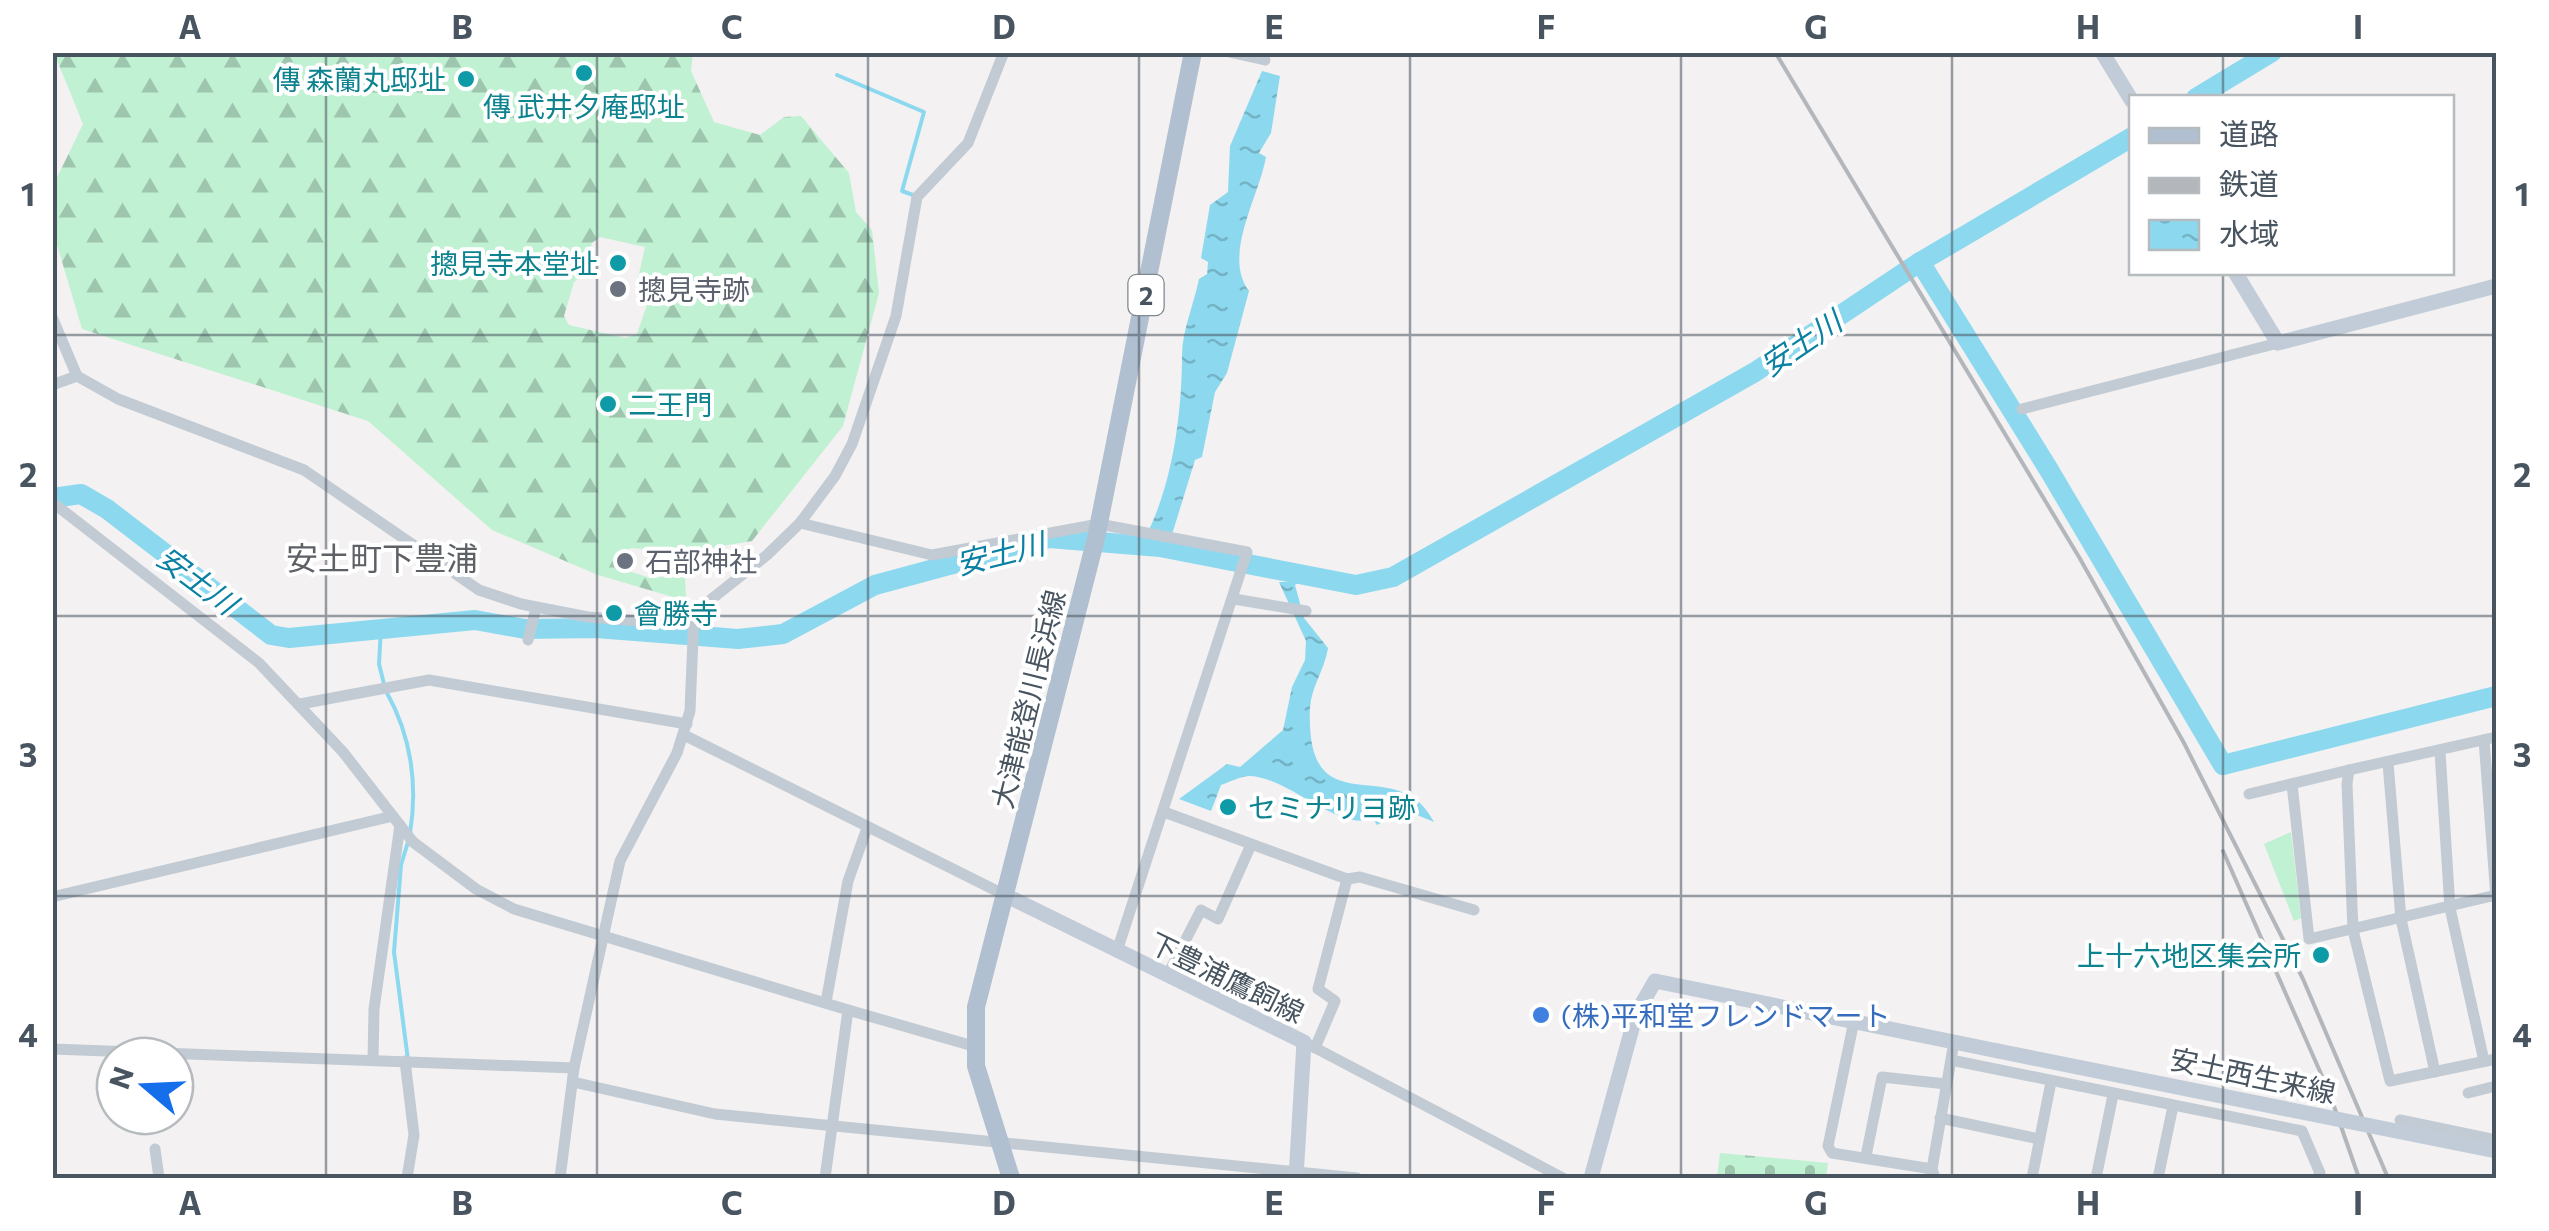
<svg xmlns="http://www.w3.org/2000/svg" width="2549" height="1231" font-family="Commissioner,'Noto Sans JP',sans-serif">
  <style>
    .forest { fill: url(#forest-firs); fill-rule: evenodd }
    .cemetery { fill: url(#cemetery-stones) }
    .green { fill: #c0f1d3 }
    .water { fill: url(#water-ripples) }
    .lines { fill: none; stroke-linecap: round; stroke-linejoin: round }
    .stream { stroke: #8cd9ef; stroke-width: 4 }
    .river { stroke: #8cd9ef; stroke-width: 20 }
    .street { stroke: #c2cbd3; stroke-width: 11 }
    .secondary { stroke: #c2ccd8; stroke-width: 15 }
    .primary { stroke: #b0c0d0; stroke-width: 18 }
    .rail { stroke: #b3b6bb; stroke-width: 4 }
    .secondary-bridge { stroke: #c2ccd8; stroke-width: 15 }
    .grid { fill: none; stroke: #48545f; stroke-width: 2.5; stroke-opacity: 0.55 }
    .culture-dot { fill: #0f9aa8; stroke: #fff; stroke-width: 4 }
    .worship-dot { fill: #6b7280; stroke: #fff; stroke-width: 4 }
    .shop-dot { fill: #3f7fe0; stroke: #fff; stroke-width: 4 }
    .labels { text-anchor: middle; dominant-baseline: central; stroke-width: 8; stroke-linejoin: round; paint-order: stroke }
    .shield { fill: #fff; stroke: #7f878f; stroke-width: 2.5 }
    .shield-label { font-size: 25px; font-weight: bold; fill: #48545f }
    .culture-label { font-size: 28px; fill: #0d838f; stroke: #fff; text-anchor: end }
    .worship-label { font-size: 28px; fill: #5b616d; stroke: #fff; text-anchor: start }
    .street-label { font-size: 28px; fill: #48545f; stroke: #fff }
    .shop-label { font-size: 28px; fill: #366cbe; stroke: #fff; text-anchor: start }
    .water-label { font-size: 30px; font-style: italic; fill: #0a80a2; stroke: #fff }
    .quarter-label { font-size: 32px; fill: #5d6166; stroke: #fff }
    .neatline { fill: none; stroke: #48545f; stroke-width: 4 }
    .grid-label { font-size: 32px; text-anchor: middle; font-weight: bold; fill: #48545f }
  </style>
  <defs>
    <pattern id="forest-firs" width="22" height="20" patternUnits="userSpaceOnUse" patternTransform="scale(2.5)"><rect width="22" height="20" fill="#c0f1d3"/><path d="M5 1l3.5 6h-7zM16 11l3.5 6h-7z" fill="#9ec6ae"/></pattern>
    <pattern id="cemetery-stones" width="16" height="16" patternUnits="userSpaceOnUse" patternTransform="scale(2.5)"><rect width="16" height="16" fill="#c0f1d3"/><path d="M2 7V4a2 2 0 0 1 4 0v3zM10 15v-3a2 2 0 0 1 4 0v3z" fill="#9ec6ae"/></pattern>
    <pattern id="water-ripples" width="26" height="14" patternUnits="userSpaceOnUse" patternTransform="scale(2.5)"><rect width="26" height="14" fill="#8cd9ef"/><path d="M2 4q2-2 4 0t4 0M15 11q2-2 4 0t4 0" fill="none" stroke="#74b3c5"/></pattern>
  </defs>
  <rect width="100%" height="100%" fill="#f3f1f1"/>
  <path class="forest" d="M54 53H693L691 71 714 122 760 135 784 117 801 116 849 173 856 212 872 230 879 293 843 426 752 541 686 552 630 548 628 554 620 552 617 567 650 578 685 575 686 597H673L598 575 492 530 368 421 82 329 53 231 52 188 83 124ZM600 237 645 247 637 283 651 293 637 334 625 338 569 325 564 316 574 282 584 274 592 243Z"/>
  <path class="cemetery" d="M1720 1153 1828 1163 1826 1178H1717Z"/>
  <path class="green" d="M2291 832 2301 918 2294 921 2264 844Z"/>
  <g class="water">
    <path d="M1262 71 1280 76 1271 133 1259 153 1266 157C1259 197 1222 256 1249 291L1227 373 1215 392 1202 457 1195 460 1170 541 1146 536C1173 483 1182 412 1182 355 1182 331 1194 304 1199 279L1207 274 1208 262 1201 258 1210 205 1228 192 1230 146Z"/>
    <path d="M1279 582H1299L1295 585 1304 618 1328 648C1325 669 1311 687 1310 708 1305 833 1397 748 1434 822L1405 810 1377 825 1373 819C1337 831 1290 778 1250 776 1241 776 1230 782 1221 785L1211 811 1179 799 1227 764 1240 767 1283 730 1292 687 1305 660 1306 641Z"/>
  </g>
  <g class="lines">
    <g class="stream">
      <path d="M837 75 924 112 902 191 913 195"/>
      <path d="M381 628 379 664 384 684"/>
      <path d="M387 693C411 736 418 785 410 833"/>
      <path d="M408 1060 394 952 401 865 408 842"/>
    </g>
    <g class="river">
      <path d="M2196 98 2272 52"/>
      <path d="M1920 262 2049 470 2223 765 2496 696"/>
      <path d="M52 498 81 494 107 509 271 635 289 638 475 620 525 629 596 628 738 639 783 634 875 585 1049 538 1160 547 1356 585 1393 577 1755 372 1920 262 2132 137"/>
    </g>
    <g class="street">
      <path d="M1229 52 1265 60"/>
      <path d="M52 317 77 376 118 399 304 470 479 590 521 604 588 617 680 624 767 555 800 523 835 476 852 444 896 316 917 197 968 143 1004 52"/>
      <path d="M52 385 77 376"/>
      <path d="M2022 409 2278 343"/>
      <path d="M52 502 259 663 343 752 413 842 476 889 514 909 848 1010 825 1178"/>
      <path d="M800 523 932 555 1099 524 1247 552 1117 951"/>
      <path d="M1234 599 1306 611"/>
      <path d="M528 640 536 608"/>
      <path d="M300 704 429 680 687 724"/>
      <path d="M684 735 1007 896"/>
      <path d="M2496 737 2349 770 2347 784 2353 930 2390 1081 2496 1059"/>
      <path d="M2484 740 2496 897"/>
      <path d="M2440 752 2450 908 2484 1061"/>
      <path d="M2388 763 2401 919 2435 1072"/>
      <path d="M2292 784 2309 939 2496 895"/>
      <path d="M2249 794 2349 770"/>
      <path d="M1164 812 1347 879 1360 877 1474 910"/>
      <path d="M52 897 393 816"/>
      <path d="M1167 976 1201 910 1218 919 1250 847"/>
      <path d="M826 1002 848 881 867 828"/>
      <path d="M848 1010 973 1046"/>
      <path d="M1854 1021 1828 1146 1832 1153 1932 1169"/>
      <path d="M1304 1042 1563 1178"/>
      <path d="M1315 1048 1335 1001 1318 989 1347 879"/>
      <path d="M52 1049 574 1068"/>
      <path d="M373 1060 374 1009 400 825"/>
      <path d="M1951 1060 2302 1131 2320 1173 2317 1178"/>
      <path d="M405 1061 414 1135 407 1178"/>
      <path d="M573 1082 715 1114 1357 1178"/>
      <path d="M2468 1093 2496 1086"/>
      <path d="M1940 1118 2039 1139"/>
      <path d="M2400 1120 2496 1140"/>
      <path d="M155 1149 159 1178"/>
      <path d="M1866 1156 1882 1077 1946 1084"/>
      <path d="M560 1178 574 1068 620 861 677 753 690 711 694 614"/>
      <path d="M1935 1178 1932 1169 1954 1042"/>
      <path d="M2032 1178 2051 1082"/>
      <path d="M2096 1178 2113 1095"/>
      <path d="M2158 1178 2173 1106"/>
    </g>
    <g class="secondary">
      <path d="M2102 52 2132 101"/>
      <path d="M2235 272 2278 343 2496 286"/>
      <path d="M1007 896 1304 1042 1296 1178"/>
      <path d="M1591 1178 1636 1014 1655 981 1998 1051"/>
    </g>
    <path class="primary" d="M1011 1178 976 1066V1007L1096 538 1193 52"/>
    <g class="rail">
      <path d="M1775 52 2079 557 2184 743 2303 979 2388 1178"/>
      <path d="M2223 851 2329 1092 2359 1178"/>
    </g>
    <path class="secondary-bridge" d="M1998 1051 2496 1151"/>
  </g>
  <path class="grid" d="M326 52V1178M597 52V1178M868 52V1178M1139 52V1178M1410 52V1178M1681 52V1178M1952 52V1178M2223 52V98M2223 272V1178M52 335H2496M52 616H2496M52 896H2496"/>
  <g class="culture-dot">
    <circle cx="584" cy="73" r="10"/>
    <circle cx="466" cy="79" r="10"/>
    <circle cx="618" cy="263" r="10"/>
    <circle cx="608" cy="404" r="10"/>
    <circle cx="614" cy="613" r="10"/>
    <circle cx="1228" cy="807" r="10"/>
    <circle cx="2321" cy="955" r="10"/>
  </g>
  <g class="worship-dot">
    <circle cx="618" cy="289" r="10"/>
    <circle cx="625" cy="561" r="10"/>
  </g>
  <circle class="shop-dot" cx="1541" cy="1015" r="10"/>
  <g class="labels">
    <rect class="shield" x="1128.5" y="275" width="35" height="40" rx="8"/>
    <g class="shield-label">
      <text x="1146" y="295">2</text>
    </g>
    <g class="culture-label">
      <text x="446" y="79">傳 森蘭丸邸址</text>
      <text x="584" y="106" text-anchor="middle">傳 武井夕庵邸址</text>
      <text x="598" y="263">摠見寺本堂址</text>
      <text x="628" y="404" text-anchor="start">二王門</text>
      <text x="634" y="613" text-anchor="start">會勝寺</text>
      <text x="1248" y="807" text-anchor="start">セミナリヨ跡</text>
      <text x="2301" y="955">上十六地区集会所</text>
    </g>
    <g class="worship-label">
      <text x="638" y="289">摠見寺跡</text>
      <text x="645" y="561">石部神社</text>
    </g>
    <g class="street-label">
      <text transform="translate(1028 699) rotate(-76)">大津能登川長浜線</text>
      <text transform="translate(1227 977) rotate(26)">下豊浦鷹飼線</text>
      <text transform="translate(2253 1075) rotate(12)">安土西生来線</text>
    </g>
    <g class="shop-label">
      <text x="1561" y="1015">(株)平和堂フレンドマート</text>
    </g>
    <g class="water-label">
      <text transform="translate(1800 342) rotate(-34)">安土川</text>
      <text transform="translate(1000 552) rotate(-14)">安土川</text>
      <text transform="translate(198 579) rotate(37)">安土川</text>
    </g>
    <g class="quarter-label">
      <text x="382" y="557">安土町下豊浦</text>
    </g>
  </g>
  <rect width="2549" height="1231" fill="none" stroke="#ffffff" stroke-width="110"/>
  <rect x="2129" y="95" width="325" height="180" fill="#ffffff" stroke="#b6bbbf" stroke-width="2.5"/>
  <rect x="2149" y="128" width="50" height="15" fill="#b0c0d0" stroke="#b6bbbf" stroke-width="2.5"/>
  <text x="2219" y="145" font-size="30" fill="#48545f">道路</text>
  <rect x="2149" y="178" width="50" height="15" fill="#b3b6bb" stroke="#b6bbbf" stroke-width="2.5"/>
  <text x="2219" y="195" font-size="30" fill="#48545f">鉄道</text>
  <rect x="2149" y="220" width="50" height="30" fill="url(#water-ripples)" stroke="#b6bbbf" stroke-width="2.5"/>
  <text x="2219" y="245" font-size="30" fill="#48545f">水域</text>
  <g transform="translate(145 1086) rotate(289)"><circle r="48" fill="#ffffff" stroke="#b6bbbf" stroke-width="2.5"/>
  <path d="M0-8L18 38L0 25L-18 38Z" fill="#156eea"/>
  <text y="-15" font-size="28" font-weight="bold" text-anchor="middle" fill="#48545f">N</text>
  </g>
  <rect x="55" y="55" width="2439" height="1121" class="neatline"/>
  <g class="grid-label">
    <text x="190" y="39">A</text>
    <text x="462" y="39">B</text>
    <text x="732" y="39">C</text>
    <text x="1004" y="39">D</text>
    <text x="1274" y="39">E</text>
    <text x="1546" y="39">F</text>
    <text x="1816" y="39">G</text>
    <text x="2088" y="39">H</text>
    <text x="2358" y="39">I</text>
    <text x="28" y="206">1</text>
    <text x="2522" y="206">1</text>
    <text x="28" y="487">2</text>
    <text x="2522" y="487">2</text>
    <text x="28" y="767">3</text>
    <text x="2522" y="767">3</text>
    <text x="28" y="1047">4</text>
    <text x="2522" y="1047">4</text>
    <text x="190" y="1215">A</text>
    <text x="462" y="1215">B</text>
    <text x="732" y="1215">C</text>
    <text x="1004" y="1215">D</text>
    <text x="1274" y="1215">E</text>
    <text x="1546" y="1215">F</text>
    <text x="1816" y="1215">G</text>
    <text x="2088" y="1215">H</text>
    <text x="2358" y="1215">I</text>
  </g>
</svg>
